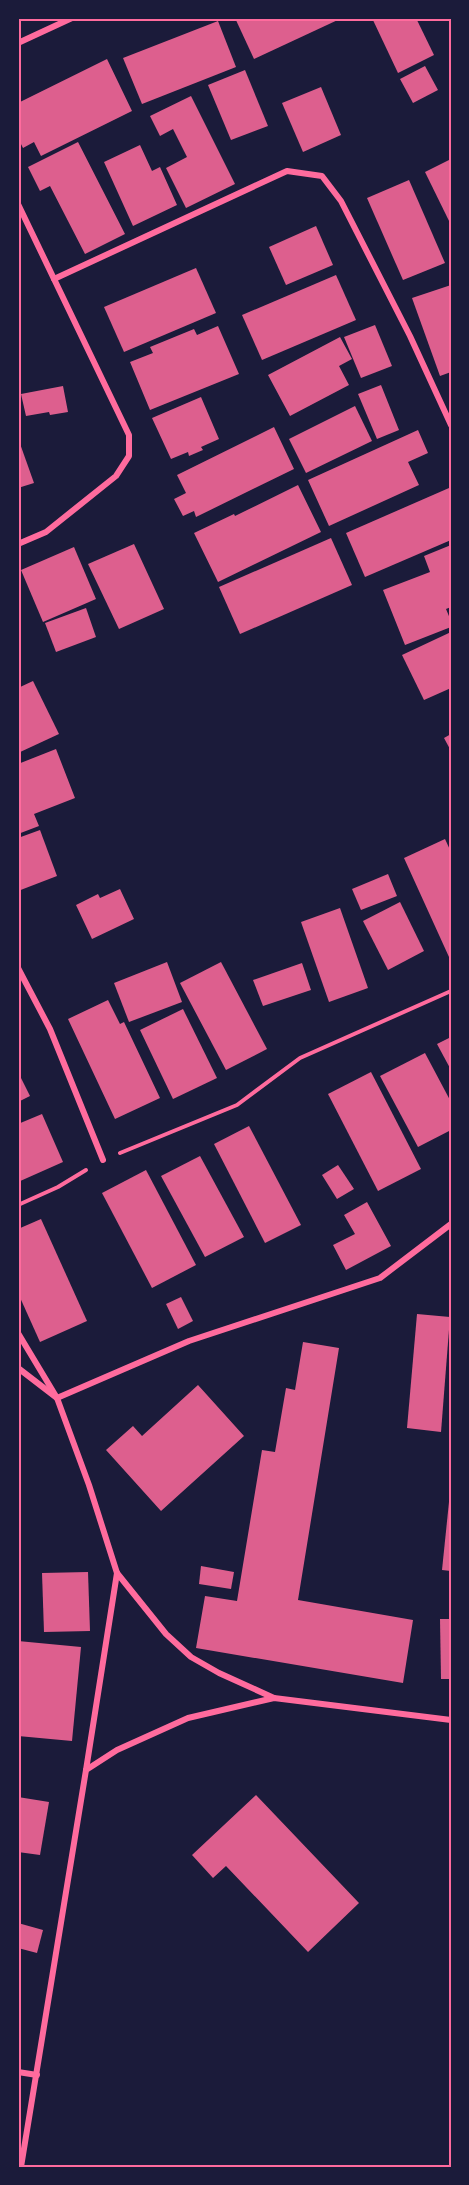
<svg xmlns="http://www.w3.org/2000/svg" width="469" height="2185" font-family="'Public Sans',sans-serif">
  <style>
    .building { fill: #dd5f8e }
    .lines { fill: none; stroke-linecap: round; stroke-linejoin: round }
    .path { stroke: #ff6b9d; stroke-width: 4 }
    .minor { stroke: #ff6b9d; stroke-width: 6 }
    .neatline { fill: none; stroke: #ff6b9d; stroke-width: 2 }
  </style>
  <rect width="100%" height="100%" fill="#1b1b3a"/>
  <g class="building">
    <path d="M235 18H342L254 59Z"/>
    <path d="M372 18H416L434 55 398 73Z"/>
    <path d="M218 21 236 67 142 104 123 58Z"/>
    <path d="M107 59 132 111 41 156 34 142 23 148 18 138V103Z"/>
    <path d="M425 66 438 90 413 103 400 79Z"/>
    <path d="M245 70 268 126 231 140 208 85Z"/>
    <path d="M321 87 341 135 303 152 282 103Z"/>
    <path d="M191 96 235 184 186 208 166 168 187 157 173 129 160 136 150 116Z"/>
    <path d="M78 142 125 234 85 254 50 186 40 191 28 167Z"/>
    <path d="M140 145 152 171 160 167 177 205 133 226 104 162Z"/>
    <path d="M451 159V225L425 172Z"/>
    <path d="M409 180 445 263 403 280 367 198Z"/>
    <path d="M316 226 333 265 286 285 269 247Z"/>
    <path d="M196 268 216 313 124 352 104 307Z"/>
    <path d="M336 275 356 320 262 360 242 315Z"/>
    <path d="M451 285V372L440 376 412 298Z"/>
    <path d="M375 325 392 366 361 378 344 337Z"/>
    <path d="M218 326 239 374 150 410 130 362 153 353 150 347 194 329 197 335Z"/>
    <path d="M340 337 352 359 339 366 349 385 290 416 268 375Z"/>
    <path d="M381 385 399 430 377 439 358 394Z"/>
    <path d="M63 386 68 412 50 415 49 412 26 416 21 394Z"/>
    <path d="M201 397 219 439 201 447 203 450 189 456 188 452 171 459 152 418Z"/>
    <path d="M355 406 372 441 306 473 289 439Z"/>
    <path d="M274 427 294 469 196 517 194 511 183 516 174 499 186 493 177 475Z"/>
    <path d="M418 430 428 453 408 462 419 485 329 526 308 480Z"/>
    <path d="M18 438 34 483 18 488Z"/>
    <path d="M298 485 321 532 218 582 194 533 234 514 235 516Z"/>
    <path d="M449 488 451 493V540L365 577 346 533Z"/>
    <path d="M331 538 352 585 240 634 219 587Z"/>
    <path d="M134 544 164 609 119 629 88 564Z"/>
    <path d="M451 545V607L446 609 451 621V627L405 645 383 590 430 572 424 556Z"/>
    <path d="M74 547 96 599 43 622 21 570Z"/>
    <path d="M86 608 96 637 56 652 45 623Z"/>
    <path d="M451 632V688L424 700 402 655Z"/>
    <path d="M33 681 59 734 18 753V688Z"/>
    <path d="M451 734V751L444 738Z"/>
    <path d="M56 749 75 798 34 814 39 826 18 834V764Z"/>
    <path d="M40 830 57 876 18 891V838Z"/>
    <path d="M445 839 451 852V956L449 957 404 858Z"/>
    <path d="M388 874 397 896 361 910 352 889Z"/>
    <path d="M120 889 134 919 92 939 76 905 98 894 100 898Z"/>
    <path d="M400 902 424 951 388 970 363 921Z"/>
    <path d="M340 908 368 988 329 1002 301 922Z"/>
    <path d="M167 962 182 1002 129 1022 114 983Z"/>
    <path d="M221 962 267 1049 226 1070 180 983Z"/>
    <path d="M302 963 311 990 263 1006 253 980Z"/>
    <path d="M108 1000 120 1024 124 1022 160 1098 115 1119 68 1019Z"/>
    <path d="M183 1009 217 1078 173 1099 140 1030Z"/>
    <path d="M451 1037V1070L437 1044Z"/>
    <path d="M425 1053 451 1102V1130L418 1147 380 1076Z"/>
    <path d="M18 1072 30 1096 18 1102Z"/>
    <path d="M371 1072 421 1169 378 1191 328 1094Z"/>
    <path d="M42 1114 63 1162 18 1182V1124Z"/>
    <path d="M249 1126 301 1225 265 1243 214 1144Z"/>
    <path d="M200 1156 244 1237 205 1257 161 1176Z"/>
    <path d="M338 1165 354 1189 337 1199 322 1175Z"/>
    <path d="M146 1170 196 1265 152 1288 102 1193Z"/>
    <path d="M367 1202 391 1246 346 1270 333 1245 355 1234 344 1215Z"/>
    <path d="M41 1219 87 1321 40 1342 18 1293V1229Z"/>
    <path d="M181 1297 193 1321 178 1329 166 1304Z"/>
    <path d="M417 1314 450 1317 441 1432 407 1428Z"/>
    <path d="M303 1342 339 1348 298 1600 413 1620 403 1683 196 1648 205 1596 237 1601 262 1450 275 1452 286 1388 295 1390Z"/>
    <path d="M198 1385 244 1436 161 1511 106 1450 133 1426 142 1436Z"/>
    <path d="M449 1502H451V1571L442 1570Z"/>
    <path d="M201 1566 234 1572 231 1589 199 1584Z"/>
    <path d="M88 1572 90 1631 44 1632 42 1573Z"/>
    <path d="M440 1619H451V1679H441Z"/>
    <path d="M18 1641 81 1647 72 1741 18 1736Z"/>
    <path d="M256 1795 359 1903 308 1952 226 1866 213 1878 192 1855Z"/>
    <path d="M18 1797 49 1802 40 1855 18 1852Z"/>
    <path d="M18 1923 43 1930 37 1953 18 1948Z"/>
  </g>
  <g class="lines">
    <g class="path">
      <path d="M120 1153 237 1105 300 1058 451 991"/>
      <path d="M18 1205 58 1187 86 1170"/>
    </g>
    <g class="minor">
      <path d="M18 43 72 18"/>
      <path d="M18 204 129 435V456L116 476 46 532 18 544"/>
      <path d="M54 279 287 171 322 176 341 201 410 336 451 425"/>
      <path d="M18 968 50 1029 103 1160"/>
      <path d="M18 1333 57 1398 89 1485 117 1573 166 1634 191 1657 219 1673 274 1698"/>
      <path d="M18 1368 57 1398 189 1341 380 1278 451 1224"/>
      <path d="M86 1770 117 1573"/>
      <path d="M18 2072 37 2075"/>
      <path d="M21 2167 86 1770 117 1750 188 1718 274 1698 451 1720"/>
    </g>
  </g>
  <rect width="469" height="2185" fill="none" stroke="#1b1b3a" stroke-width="39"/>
  <rect x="20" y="20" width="430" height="2146" class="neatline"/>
</svg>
